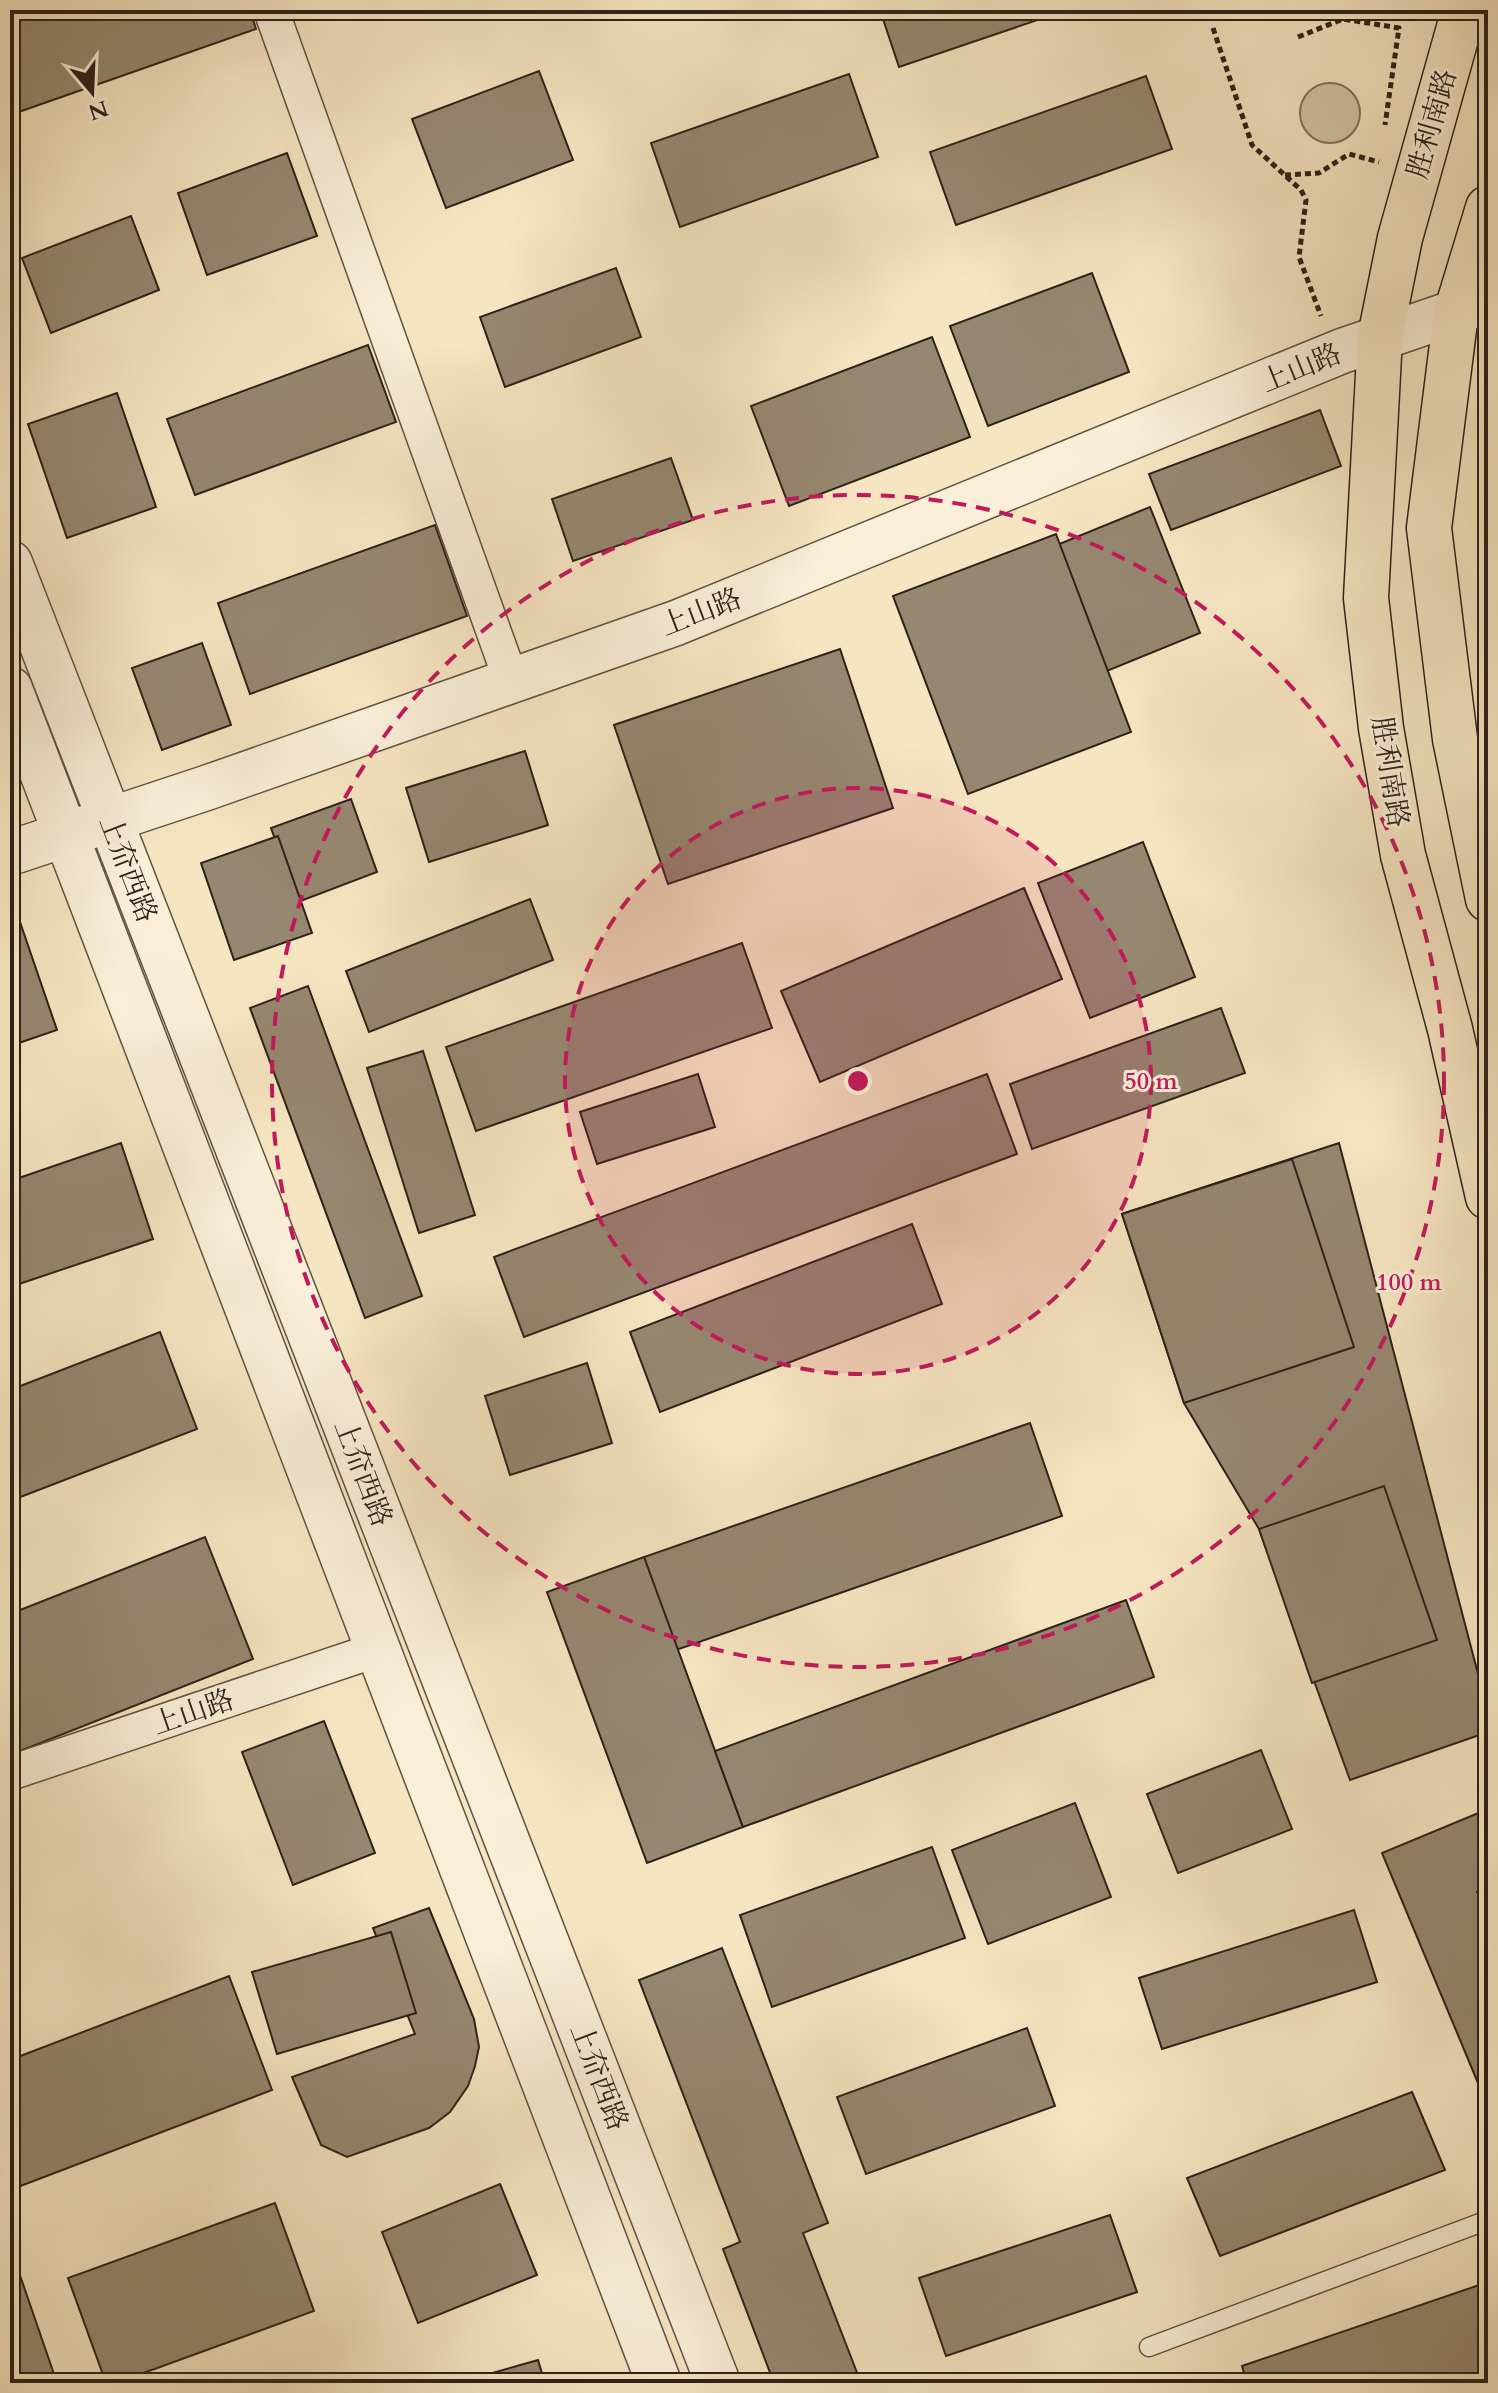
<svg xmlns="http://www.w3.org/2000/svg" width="1498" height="2393" font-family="Cardo,'Noto Serif SC',serif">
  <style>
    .green { fill: #d4c4a4; stroke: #80725e; stroke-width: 2 }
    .building { fill: #968770; stroke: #2d2119; stroke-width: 2 }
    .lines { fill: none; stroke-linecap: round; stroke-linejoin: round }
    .service-casing { stroke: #5f5243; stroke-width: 21 }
    .minor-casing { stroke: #5f5243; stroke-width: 37 }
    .tertiary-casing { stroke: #5f5243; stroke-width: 47 }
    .primary-casing { stroke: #2d2119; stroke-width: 47 }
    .path { stroke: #2d2119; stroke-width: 5; stroke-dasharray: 6 4; stroke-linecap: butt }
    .service { stroke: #f9eed7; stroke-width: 18 }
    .minor { stroke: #f9eed7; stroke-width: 34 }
    .tertiary { stroke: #f9eed7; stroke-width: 44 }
    .primary { stroke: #f6e5c1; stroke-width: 44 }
    .ring { fill: none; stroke: #c2185b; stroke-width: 4; stroke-dasharray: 14 10 }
    .labels { text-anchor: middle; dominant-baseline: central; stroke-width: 6; stroke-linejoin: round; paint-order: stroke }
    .street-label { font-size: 28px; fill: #2d2119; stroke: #f9eed7 }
    .centre { fill: #c2185b; stroke: #f9eed7; stroke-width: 4 }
    .ring-label { font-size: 24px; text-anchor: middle; font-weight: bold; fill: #c2185b; stroke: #f9eed7; stroke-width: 6; stroke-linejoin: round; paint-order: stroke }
  </style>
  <rect width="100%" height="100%" fill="#f6e5c1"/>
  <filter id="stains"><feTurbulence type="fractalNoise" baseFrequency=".0025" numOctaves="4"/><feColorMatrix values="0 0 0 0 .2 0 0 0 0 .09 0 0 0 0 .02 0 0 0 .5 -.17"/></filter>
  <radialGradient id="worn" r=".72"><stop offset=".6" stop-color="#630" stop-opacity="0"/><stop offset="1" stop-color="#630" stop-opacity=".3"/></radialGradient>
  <circle class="green" cx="1330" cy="113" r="30"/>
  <g class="building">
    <path d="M38 10H250L256 29 10 115V20Z"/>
    <path d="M880 10H1067L899 67Z"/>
    <path d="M539 71 573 160 446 208 412 119Z"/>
    <path d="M849 74 878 157 680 227 651 143Z"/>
    <path d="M1146 76 1172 149 956 225 930 152Z"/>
    <path d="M287 153 317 236 207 275 178 193Z"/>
    <path d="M131 216 159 290 51 333 22 258Z"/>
    <path d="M616 268 641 337 505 387 480 317Z"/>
    <path d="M1092 273 1129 372 988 426 950 326Z"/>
    <path d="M932 337 970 437 789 506 751 406Z"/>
    <path d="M368 345 396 422 195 495 167 419Z"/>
    <path d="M117 393 156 507 67 538 28 424Z"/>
    <path d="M1320 410 1341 466 1171 530 1149 474Z"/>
    <path d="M671 458 693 520 573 561 552 499Z"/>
    <path d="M1150 507 1200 633 1097 675 1047 549Z"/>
    <path d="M435 525 467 616 250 694 218 603Z"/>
    <path d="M1056 534 1131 732 968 794 893 596Z"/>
    <path d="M202 643 231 725 162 750 132 668Z"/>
    <path d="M840 649 893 808 668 884 614 725Z"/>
    <path d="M525 751 548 825 429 862 406 788Z"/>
    <path d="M351 799 377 872 298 902 271 828Z"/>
    <path d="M278 836 312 933 234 960 201 863Z"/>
    <path d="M1143 842 1195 977 1090 1018 1038 883Z"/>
    <path d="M1024 888 1062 979 820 1082 781 991Z"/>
    <path d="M530 899 553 960 369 1032 346 971Z"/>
    <path d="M20 922 57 1030 10 1046V926Z"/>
    <path d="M742 943 772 1028 476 1131 446 1047Z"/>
    <path d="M308 986 422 1296 365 1318 250 1008Z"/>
    <path d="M1221 1008 1245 1073 1032 1149 1010 1084Z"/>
    <path d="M423 1051 475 1215 419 1233 367 1068Z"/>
    <path d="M698 1074 715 1127 597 1164 580 1112Z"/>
    <path d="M987 1074 1017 1154 524 1337 494 1257Z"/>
    <path d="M121 1143 153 1239 10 1287V1181Z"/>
    <path d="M1339 1143 1488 1712V1732L1350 1780 1259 1529 1184 1403 1122 1214Z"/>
    <path d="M1292 1159 1354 1347 1184 1403 1122 1214Z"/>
    <path d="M912 1224 942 1304 660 1412 630 1332Z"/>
    <path d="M160 1332 197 1429 10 1501V1390Z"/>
    <path d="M587 1363 612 1443 510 1475 485 1396Z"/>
    <path d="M1030 1423 1062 1516 676 1650 644 1557Z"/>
    <path d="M1384 1486 1437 1640 1312 1683 1259 1529Z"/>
    <path d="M205 1537 253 1659 10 1755V1614Z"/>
    <path d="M644 1557 743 1827 647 1863 547 1592Z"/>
    <path d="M1126 1600 1154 1677 743 1827 715 1751Z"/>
    <path d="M324 1721 375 1853 293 1885 242 1752Z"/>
    <path d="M1261 1750 1292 1829 1178 1873 1147 1794Z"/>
    <path d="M1075 1803 1111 1897 988 1944 952 1850Z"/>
    <path d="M1488 1809V1887L1477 1892 1488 1917V1945L1485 1946 1488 1955V2107L1382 1853Z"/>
    <path d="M932 1847 965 1938 772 2007 740 1915Z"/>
    <path d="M429 1908 474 2019 479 2047 475 2066 468 2086 450 2112 429 2128 347 2157 321 2145 292 2077 415 2034 373 1928Z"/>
    <path d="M1354 1910 1377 1982 1162 2049 1139 1978Z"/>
    <path d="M391 1932 416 2013 277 2054 252 1972Z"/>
    <path d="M722 1948 828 2223 803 2233 861 2383H774L723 2249 740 2242 639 1980Z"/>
    <path d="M229 1976 272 2090 10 2190V2060Z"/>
    <path d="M1027 2028 1055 2106 866 2174 837 2097Z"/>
    <path d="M1412 2092 1445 2170 1220 2256 1187 2178Z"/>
    <path d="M500 2184 537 2275 418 2323 382 2232Z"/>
    <path d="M275 2203 314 2311 116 2383H106L68 2278Z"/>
    <path d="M1110 2215 1137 2292 946 2356 919 2278Z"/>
    <path d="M14 2258 54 2374 27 2383H10V2259Z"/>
    <path d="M1488 2282V2383H1247L1242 2366Z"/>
    <path d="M538 2360 545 2383H457Z"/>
  </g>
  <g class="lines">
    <defs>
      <path id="service" d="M1149 2347 1488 2220"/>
      <g id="minor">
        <path d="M271 10 511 680"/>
        <path d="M10 1773 376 1650"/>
      </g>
      <g id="tertiary">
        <path d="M10 563 718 2383"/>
        <path d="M10 689 659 2383"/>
        <path d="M10 853 206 788 676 623 1342 351 1488 301"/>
      </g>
      <g id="primary">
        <path d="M1464 10 1400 238 1380 337 1366 598 1381 728 1403 855 1450 1029 1488 1197"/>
        <path d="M1488 208 1456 313 1429 528 1455 739 1488 899"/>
      </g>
    </defs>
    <use href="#service" class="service-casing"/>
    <use href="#minor" class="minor-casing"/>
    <use href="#tertiary" class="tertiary-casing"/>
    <use href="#primary" class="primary-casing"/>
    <g class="path">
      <path d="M1213 28 1252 145 1301 190 1306 200 1299 257 1321 316"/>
      <path d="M1298 37 1343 19 1399 28 1385 125"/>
      <path d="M1285 175 1319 173 1349 154 1379 162"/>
    </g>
    <use href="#service" class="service"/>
    <use href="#minor" class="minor"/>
    <use href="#tertiary" class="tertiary"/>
    <use href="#primary" class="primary"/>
  </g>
  <circle cx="858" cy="1081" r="293" fill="#c2185b" fill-opacity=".12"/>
  <g class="ring">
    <circle cx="858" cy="1081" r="293"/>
    <circle cx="858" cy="1081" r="586"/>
  </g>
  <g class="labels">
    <g class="street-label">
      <text transform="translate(1432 124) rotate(-74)">胜利南路</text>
      <text transform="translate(1301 368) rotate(-22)">上山路</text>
      <text transform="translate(701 612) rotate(-21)">上山路</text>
      <text transform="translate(1390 772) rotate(81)">胜利南路</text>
      <text transform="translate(128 869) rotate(69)">上夼西路</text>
      <text transform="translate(363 1473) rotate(69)">上夼西路</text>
      <text transform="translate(193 1712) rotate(-19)">上山路</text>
      <text transform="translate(599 2077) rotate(69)">上夼西路</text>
    </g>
  </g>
  <circle cx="858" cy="1081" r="12" class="centre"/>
  <g class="ring-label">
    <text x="1151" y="1089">50 m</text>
    <text x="1409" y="1290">100 m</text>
  </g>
  <rect width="1498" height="2393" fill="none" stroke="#f6e5c1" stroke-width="40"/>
  <rect x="12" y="12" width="1474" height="2369" fill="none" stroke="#2d2119" stroke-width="4"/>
  <rect x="20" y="20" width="1458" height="2353" fill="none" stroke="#2d2119" stroke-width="2"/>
  <g transform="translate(92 92) rotate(161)" stroke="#f9eed7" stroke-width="6" paint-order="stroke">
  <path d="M0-6L14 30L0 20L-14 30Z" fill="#2d2119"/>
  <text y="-12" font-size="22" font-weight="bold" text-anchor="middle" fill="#2d2119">N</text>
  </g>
  <rect width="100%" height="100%" filter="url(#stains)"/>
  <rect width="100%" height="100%" fill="url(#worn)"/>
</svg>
